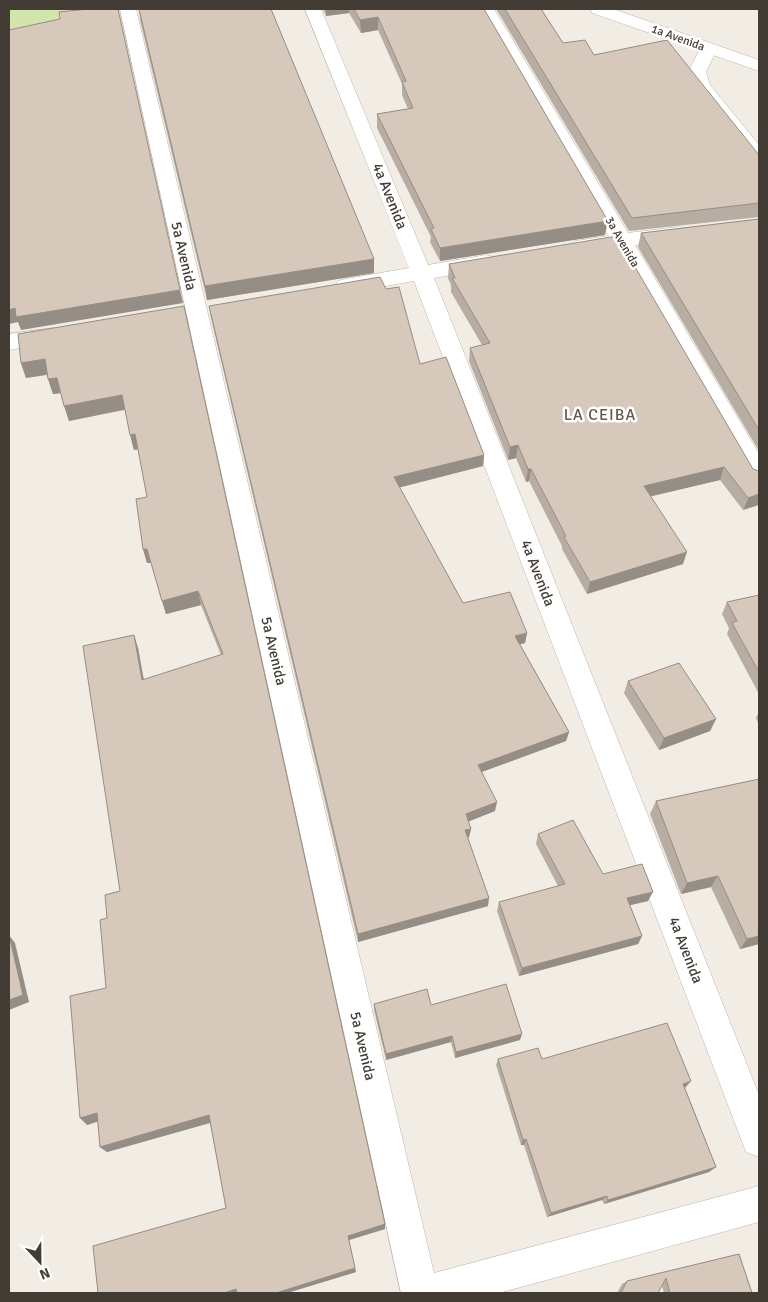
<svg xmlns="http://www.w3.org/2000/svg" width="768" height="1302" font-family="Signika,sans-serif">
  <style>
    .green { fill: #d2e6ac }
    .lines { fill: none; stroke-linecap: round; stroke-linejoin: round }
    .minor-casing { stroke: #c0b5aa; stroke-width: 1 }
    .tertiary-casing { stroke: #c0b5aa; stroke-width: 1 }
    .minor { fill: #fff; fill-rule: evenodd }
    .tertiary { fill: #fff; fill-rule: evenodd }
    .wall { fill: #b8ada2 }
    .shaded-wall { fill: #968d84 }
    .building { fill: #d6c9bc; stroke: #968d84 }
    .labels { text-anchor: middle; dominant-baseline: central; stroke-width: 5; stroke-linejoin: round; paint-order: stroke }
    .far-street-label { font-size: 12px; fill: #433c34; stroke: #fff }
    .street-label { font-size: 15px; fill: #433c34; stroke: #fff }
    .neighbourhood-label { font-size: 16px; letter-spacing: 1px; fill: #66584b; stroke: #fff }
  </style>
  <rect width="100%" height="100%" fill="#f1ece4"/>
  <path class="green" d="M9 9H103L9 33Z"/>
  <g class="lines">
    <defs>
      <g id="minor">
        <path d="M120 9H136L434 1273 759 1186V1222L499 1293H401Z"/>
        <path d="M305 9H321L428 265 486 255 493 257 497 262 493 267 486 269 434 278 759 1095V1157L746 1152 741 1139 414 281 346 293 338 291 335 286 338 281 346 279 409 268Z"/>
        <path d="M478 9H494L628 233 678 227 685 228 688 233 685 238 635 245 759 454V484L750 481 615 248 582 253 575 251 572 246 575 241 609 236Z"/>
        <path d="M708 44 714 45 717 49 706 72 710 85 759 145V163L752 161 692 86 688 72 702 45Z"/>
        <path d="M54 328 62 330 65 335 62 340 9 350V334Z"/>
      </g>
      <path id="tertiary" d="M590 9H613L759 60V71L592 13Z"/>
    </defs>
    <use href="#minor" class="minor-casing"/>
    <use href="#tertiary" class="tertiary-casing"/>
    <use href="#minor" class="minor"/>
    <use href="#tertiary" class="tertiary"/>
  </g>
  <g class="wall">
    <path d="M139 9H271L374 273 207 300 140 20Z"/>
    <path d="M323 9H484L605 235 440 261 430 242 431 237 377 128V114L408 109 402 95V84L378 30 361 33 349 13 326 16Z"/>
    <path d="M496 9H541L563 43 594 55 759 155V217L629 231Z"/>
    <path d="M759 219V451L638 247 641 233Z"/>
    <path d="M449 264 753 469 759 471 743 510 720 480 650 496 683 564 587 594 562 549V546L529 481 526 482 516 458 508 460 469 361 470 348 482 345 451 292V285L448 278Z"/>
    <path d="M386 289 420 364 484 455 483 466 399 487 463 603 527 633 525 643 520 644 569 732 566 741 482 772 495 811 468 821 471 829 469 837 468 838 488 906 358 942 211 318 209 306Z"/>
    <path d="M184 306 385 1229 349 1240 356 1272 287 1293H98L226 1208 210 1123 107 1152 100 1147 98 1121 87 1125 106 988 107 918 120 891 134 635 138 648 144 680 221 655 201 605 166 614 151 563H147L143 549 147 497 138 449 134 450 125 410 69 421 61 393 53 394 47 375 26 378 21 363Z"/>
    <path d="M759 595V694L727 634 729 628 722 614 727 602Z"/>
    <path d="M628 681 716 719 710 731 659 750 624 693Z"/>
    <path d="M759 712V725L756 718Z"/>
    <path d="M759 779V944L740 949 711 887 681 894 650 814 656 801Z"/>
    <path d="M538 834 603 874 648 901 630 905 642 936 638 944 519 976 497 911 499 902 558 886 536 844Z"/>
    <path d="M374 1004 431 1005 520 1040 455 1058 451 1042 386 1060 374 1010Z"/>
    <path d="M498 1059H542L685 1088 716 1167 709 1172 604 1204 602 1200 547 1217 524 1145H521L496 1065Z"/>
    <path d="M739 1254 752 1293H664L662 1286 658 1293H617L622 1284 627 1281Z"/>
  </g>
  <g class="shaded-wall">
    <path d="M326 9H349V13L326 16Z"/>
    <path d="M378 17V30L361 33 360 20Z"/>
    <path d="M608 221 605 235 440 261V248Z"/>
    <path d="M374 259V273L207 300 205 286Z"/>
    <path d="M180 290 183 303 21 330 18 322 9 324V310L15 308Z"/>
    <path d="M45 359 50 374 26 378 21 363Z"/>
    <path d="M57 378 61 393 53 394 48 379Z"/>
    <path d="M122 395 126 409 69 421 64 406Z"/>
    <path d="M135 434 139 449 134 450 130 435Z"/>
    <path d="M518 445 516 458 508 460 510 447Z"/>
    <path d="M484 455 483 466 394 489V477Z"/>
    <path d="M724 467 720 480 640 499 644 486Z"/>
    <path d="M528 469H531L529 481 526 482Z"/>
    <path d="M759 494V505L743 510 748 498Z"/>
    <path d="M143 549H147L151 563H147Z"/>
    <path d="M687 552 683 564 587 594 590 582Z"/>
    <path d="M198 591 201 605 166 614 162 601Z"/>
    <path d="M527 633 525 643 513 646 515 636Z"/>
    <path d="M134 635 138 648 146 693 142 680Z"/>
    <path d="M716 719 710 731 659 750 664 738Z"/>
    <path d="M569 732 566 741 476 774 478 765Z"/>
    <path d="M497 802 495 811 465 823 466 814Z"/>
    <path d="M471 829 469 837 464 839 465 830Z"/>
    <path d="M718 876 711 887 681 894 687 883Z"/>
    <path d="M653 892 648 901 622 907 627 898Z"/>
    <path d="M489 898 488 906 358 942V934Z"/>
    <path d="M9 935 15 943 29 1002 9 1010Z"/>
    <path d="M642 936 638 944 519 976 522 968Z"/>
    <path d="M759 936V944L740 949 747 939Z"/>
    <path d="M522 1034 520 1040 455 1058 456 1052Z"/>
    <path d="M452 1036 451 1042 386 1060V1054Z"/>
    <path d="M691 1081 685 1088 683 1084Z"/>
    <path d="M97 1113 103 1120 87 1125 80 1118Z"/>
    <path d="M209 1115 213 1122 107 1152 100 1147Z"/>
    <path d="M526 1139 524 1145H521L523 1140Z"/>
    <path d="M716 1167 709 1172 604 1204 608 1200Z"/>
    <path d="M607 1196 602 1200 547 1217 551 1213Z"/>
    <path d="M385 1224V1229L349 1240 348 1236Z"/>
    <path d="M355 1268 356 1272 287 1293H276Z"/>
    <path d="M236 1289V1293H224Z"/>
  </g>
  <g class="building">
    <path d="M89 9H118L180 290 16 317 15 308 9 310V30L60 19 59 12Z"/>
    <path d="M139 9H271L374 259 205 286Z"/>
    <path d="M354 9H484L608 221 440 248 431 229 434 228 377 114 413 108 402 82 406 81 378 17 360 20Z"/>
    <path d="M505 9H541L563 43 585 40 594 55 667 40 759 155V203L632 218Z"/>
    <path d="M759 219V430L641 233Z"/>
    <path d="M617 236 753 469 759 471V494L748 498 724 467 644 486 687 552 590 582 564 537 566 536 531 469H528L518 445 510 447 470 348 490 343 452 278H455L449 264Z"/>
    <path d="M380 277 386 289 399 287 420 364 446 357 484 455 394 477 463 603 510 592 527 633 515 636 569 732 478 765 497 802 466 814 471 829 465 830 489 898 358 934 209 306Z"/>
    <path d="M184 306 385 1224 348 1236 355 1268 276 1293H237L236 1289 224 1293H98L93 1246 226 1208 209 1115 100 1147 97 1113 80 1118 70 996 106 988 100 920 107 918 105 895 120 891 83 646 134 635 142 680 223 654 198 591 162 601 147 549H143L136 499 147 497 135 434 130 435 122 395 64 406 57 378 48 379 45 359 21 363 18 334Z"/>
    <path d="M759 595V672L732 623 737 621 727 602Z"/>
    <path d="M679 663 716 719 664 738 628 681Z"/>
    <path d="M759 779V936L747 939 718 876 687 883 656 801Z"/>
    <path d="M573 820 603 874 642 864 653 892 627 898 642 936 522 968 499 902 565 884 538 834Z"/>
    <path d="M9 935 23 995 9 1000Z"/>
    <path d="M506 984 522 1034 456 1052 452 1036 386 1054 374 1004 427 989 431 1005Z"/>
    <path d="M667 1023 691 1081 683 1084 716 1167 608 1200 607 1196 551 1213 526 1139 523 1140 498 1059 538 1048 542 1059Z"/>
    <path d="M739 1254 752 1293H670L666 1278 658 1293H621L627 1281Z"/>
  </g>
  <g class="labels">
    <g class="far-street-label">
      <text transform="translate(678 38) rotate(20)">1a Avenida</text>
      <text transform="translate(622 242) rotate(60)">3a Avenida</text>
    </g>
    <g class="street-label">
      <text transform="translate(390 196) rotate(68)">4a Avenida</text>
      <text transform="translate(184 256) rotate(77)">5a Avenida</text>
      <text transform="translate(538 573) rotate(69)">4a Avenida</text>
      <text transform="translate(274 651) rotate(77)">5a Avenida</text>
      <text transform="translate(686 950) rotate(69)">4a Avenida</text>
      <text transform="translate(363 1046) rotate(77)">5a Avenida</text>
    </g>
    <g class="neighbourhood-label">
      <text x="600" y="415">LA CEIBA</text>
    </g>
  </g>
  <rect width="768" height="1302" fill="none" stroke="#433c34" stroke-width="20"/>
  <g transform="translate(40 1262) rotate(158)" stroke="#ffffff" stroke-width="4" paint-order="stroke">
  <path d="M0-4L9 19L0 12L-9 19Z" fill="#433c34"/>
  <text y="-8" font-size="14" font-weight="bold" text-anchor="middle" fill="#433c34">N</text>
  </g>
</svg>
